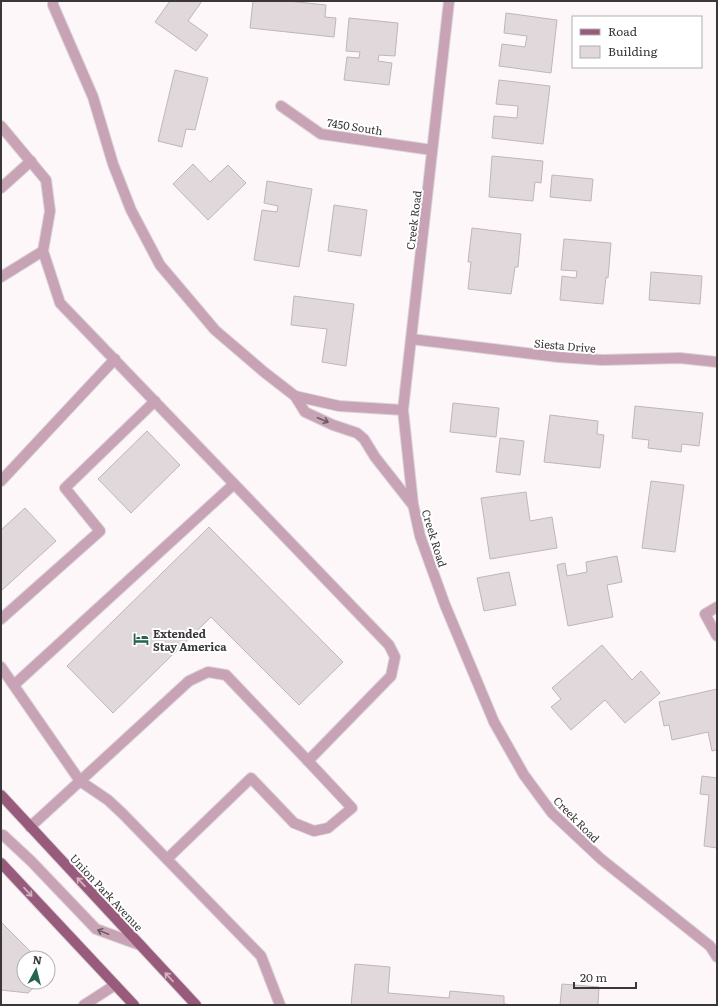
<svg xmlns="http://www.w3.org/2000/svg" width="718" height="1006" font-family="Literata,serif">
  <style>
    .building { fill: #e1d8dc; stroke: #bfb6ba }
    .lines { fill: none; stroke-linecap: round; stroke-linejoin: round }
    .minor-casing { stroke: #dbd4d7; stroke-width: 12 }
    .major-casing { stroke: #dbd4d7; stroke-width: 12 }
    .minor { stroke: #c7a3b5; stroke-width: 10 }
    .major { stroke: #995b7b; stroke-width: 10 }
    .oneway { stroke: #6b5d64 }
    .oneway2 { stroke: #d1b5c4 }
    .labels { text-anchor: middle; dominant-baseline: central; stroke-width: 4; stroke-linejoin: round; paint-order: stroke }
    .street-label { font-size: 11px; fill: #3a3738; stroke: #fff }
    .poi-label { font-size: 11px; font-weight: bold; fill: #3a3738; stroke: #fff; text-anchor: start }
  </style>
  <rect width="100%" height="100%" fill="#fef7fa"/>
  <g class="building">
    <path d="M170 1H202L188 21 208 35 196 51 155 22Z"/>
    <path d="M253 1H288L326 5 325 17 336 18 334 37 250 28Z"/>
    <path d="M506 13 557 20 551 73 499 66 502 44 525 47 527 36 504 33Z"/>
    <path d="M349 18 398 23 395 56 379 55 378 61 392 63 389 85 344 80 347 57 359 58 360 52 346 51Z"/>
    <path d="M175 70 208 78 195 130 186 129 182 147 158 141Z"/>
    <path d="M499 80 550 86 543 144 492 138 494 116 517 118 518 106 496 104Z"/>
    <path d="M492 156 543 161 541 183 535 182 533 201 489 197Z"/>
    <path d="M193 164 210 182 228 165 246 183 208 220 173 184Z"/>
    <path d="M552 175 593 179 591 201 550 197Z"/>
    <path d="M267 181 312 189 299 267 254 260 262 210 277 212 278 206 264 203Z"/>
    <path d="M334 205 367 210 361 256 328 251Z"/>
    <path d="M472 228 521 234 518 267H515L511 294 468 289 471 262H468Z"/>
    <path d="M564 239 611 243 608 278 606 277 603 304 560 300 562 276 576 278 577 271 561 270Z"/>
    <path d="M651 272 702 276 700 304 649 300Z"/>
    <path d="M294 296 354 304 346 366 322 362 327 329 291 325Z"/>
    <path d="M453 403 499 408 496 437 450 432Z"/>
    <path d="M635 406 703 413 699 446 682 444 681 452 648 448 649 440 632 438Z"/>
    <path d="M550 415 598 421 597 434 604 435 600 468 544 462Z"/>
    <path d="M147 431 180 465 131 513 98 479Z"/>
    <path d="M500 438 524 441 520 475 496 472Z"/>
    <path d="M651 481 684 485 675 552 642 548Z"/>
    <path d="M526 492 530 521 552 517 557 548 490 559 481 498Z"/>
    <path d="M25 508 56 541 1 591V530Z"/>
    <path d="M209 527 343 662 299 705 211 617 113 713 67 666Z"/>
    <path d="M617 556 622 582 607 585 613 617 568 626 557 565 565 563 567 576 587 572 586 562Z"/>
    <path d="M509 572 516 605 484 611 477 578Z"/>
    <path d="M602 645 632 680 641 671 660 693 625 723 605 700 571 730 551 707 561 699 552 688Z"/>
    <path d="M717 689V750L712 751 708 732 672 740 669 725 664 726 659 702Z"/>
    <path d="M702 776 717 778V848L704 846 709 795 700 794Z"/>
    <path d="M1 922 37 958H24V982H40L28 993 1 990Z"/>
    <path d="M355 964 390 967 388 993 449 998 450 991 504 996V1004L514 1005H351Z"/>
    <path d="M562 984 599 987 598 1005H560Z"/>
  </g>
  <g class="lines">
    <defs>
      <g id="minor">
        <path d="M53 1V5L93 97 113 164 131 210 160 265 215 330 264 372 295 396 305 412 333 425 357 433 364 439 375 457 412 504"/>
        <path d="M449 1 403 410 413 504 420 536 445 605 494 722 524 775 552 813 601 859 710 946 717 957"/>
        <path d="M281 106 321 134 432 150"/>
        <path d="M1 126 46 180 50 211 43 251 60 303 389 645 395 657 391 676 308 761 226 675 208 672 189 681 30 827"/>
        <path d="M1 188 31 161"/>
        <path d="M1 277 43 251"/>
        <path d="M411 339 558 357 602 360 680 358 717 362"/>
        <path d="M295 396 339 406 403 410"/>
        <path d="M1 481 115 359"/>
        <path d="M717 607 705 614 717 636"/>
        <path d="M1 619 100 531 65 488 155 401"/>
        <path d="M1 667 80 781 108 800 123 814 261 956 280 1005"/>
        <path d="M14 685 234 484"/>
        <path d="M1 835H3L31 861 96 929 140 945"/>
        <path d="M167 859 251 778 294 823 314 831 328 828 352 808 308 761"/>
        <path d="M84 1005 115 985"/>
      </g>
      <g id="major">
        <path d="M1 795 196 1005"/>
        <path d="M1 863 134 1005"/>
      </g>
    </defs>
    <use href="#minor" class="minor-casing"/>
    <use href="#major" class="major-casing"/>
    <use href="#minor" class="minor"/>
    <use href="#major" class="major"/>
  </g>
  <defs><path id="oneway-shaft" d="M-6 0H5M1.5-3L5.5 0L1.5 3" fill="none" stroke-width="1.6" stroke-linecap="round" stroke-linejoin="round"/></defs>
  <g class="oneway">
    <use href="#oneway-shaft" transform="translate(323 420) rotate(23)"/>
    <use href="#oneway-shaft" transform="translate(103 932) rotate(-158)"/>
  </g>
  <g class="oneway2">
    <use href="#oneway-shaft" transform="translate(81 882) rotate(-133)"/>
    <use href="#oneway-shaft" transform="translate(28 892) rotate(47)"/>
    <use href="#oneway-shaft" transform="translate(169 977) rotate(-133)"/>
  </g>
  <defs>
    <symbol id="hotel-bare" viewBox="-9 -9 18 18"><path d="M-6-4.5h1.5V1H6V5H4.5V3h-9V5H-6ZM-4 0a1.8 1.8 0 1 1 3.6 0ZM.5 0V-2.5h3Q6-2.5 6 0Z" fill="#27644f" stroke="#fff" stroke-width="2.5" paint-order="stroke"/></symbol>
  </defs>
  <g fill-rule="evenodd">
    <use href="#hotel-bare" x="130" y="628" width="22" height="22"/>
  </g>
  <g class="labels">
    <g class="street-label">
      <text transform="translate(355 126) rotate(9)">7450 South</text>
      <text transform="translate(413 220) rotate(-83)">Creek Road</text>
      <text transform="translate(565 345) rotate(5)">Siesta Drive</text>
      <text transform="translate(435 538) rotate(73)">Creek Road</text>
      <text transform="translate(577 819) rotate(45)">Creek Road</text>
      <text transform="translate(107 892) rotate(47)">Union Park Avenue</text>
    </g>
    <g class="poi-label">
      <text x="153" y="633">Extended<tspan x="153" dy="13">Stay America</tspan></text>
    </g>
  </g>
  <rect width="718" height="1006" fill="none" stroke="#3a3738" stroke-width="4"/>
  <rect x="572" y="16" width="130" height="52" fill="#ffffff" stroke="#b0afaf"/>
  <rect x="580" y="29" width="20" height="6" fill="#995b7b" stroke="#b0afaf"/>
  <text x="608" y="36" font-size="12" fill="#3a3738">Road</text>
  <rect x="580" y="46" width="20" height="12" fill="#e1d8dc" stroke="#b0afaf"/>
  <text x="608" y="56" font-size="12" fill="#3a3738">Building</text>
  <g transform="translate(36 970) rotate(7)"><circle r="19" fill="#ffffff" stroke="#b0afaf"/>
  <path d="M0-3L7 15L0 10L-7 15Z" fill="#27644f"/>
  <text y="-6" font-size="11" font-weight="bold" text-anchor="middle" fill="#3a3738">N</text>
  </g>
  <path d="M574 982v6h62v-6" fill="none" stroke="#3a3738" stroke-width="2"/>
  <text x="580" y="982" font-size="12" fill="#3a3738" stroke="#ffffff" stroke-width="3" paint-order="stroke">20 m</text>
</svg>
